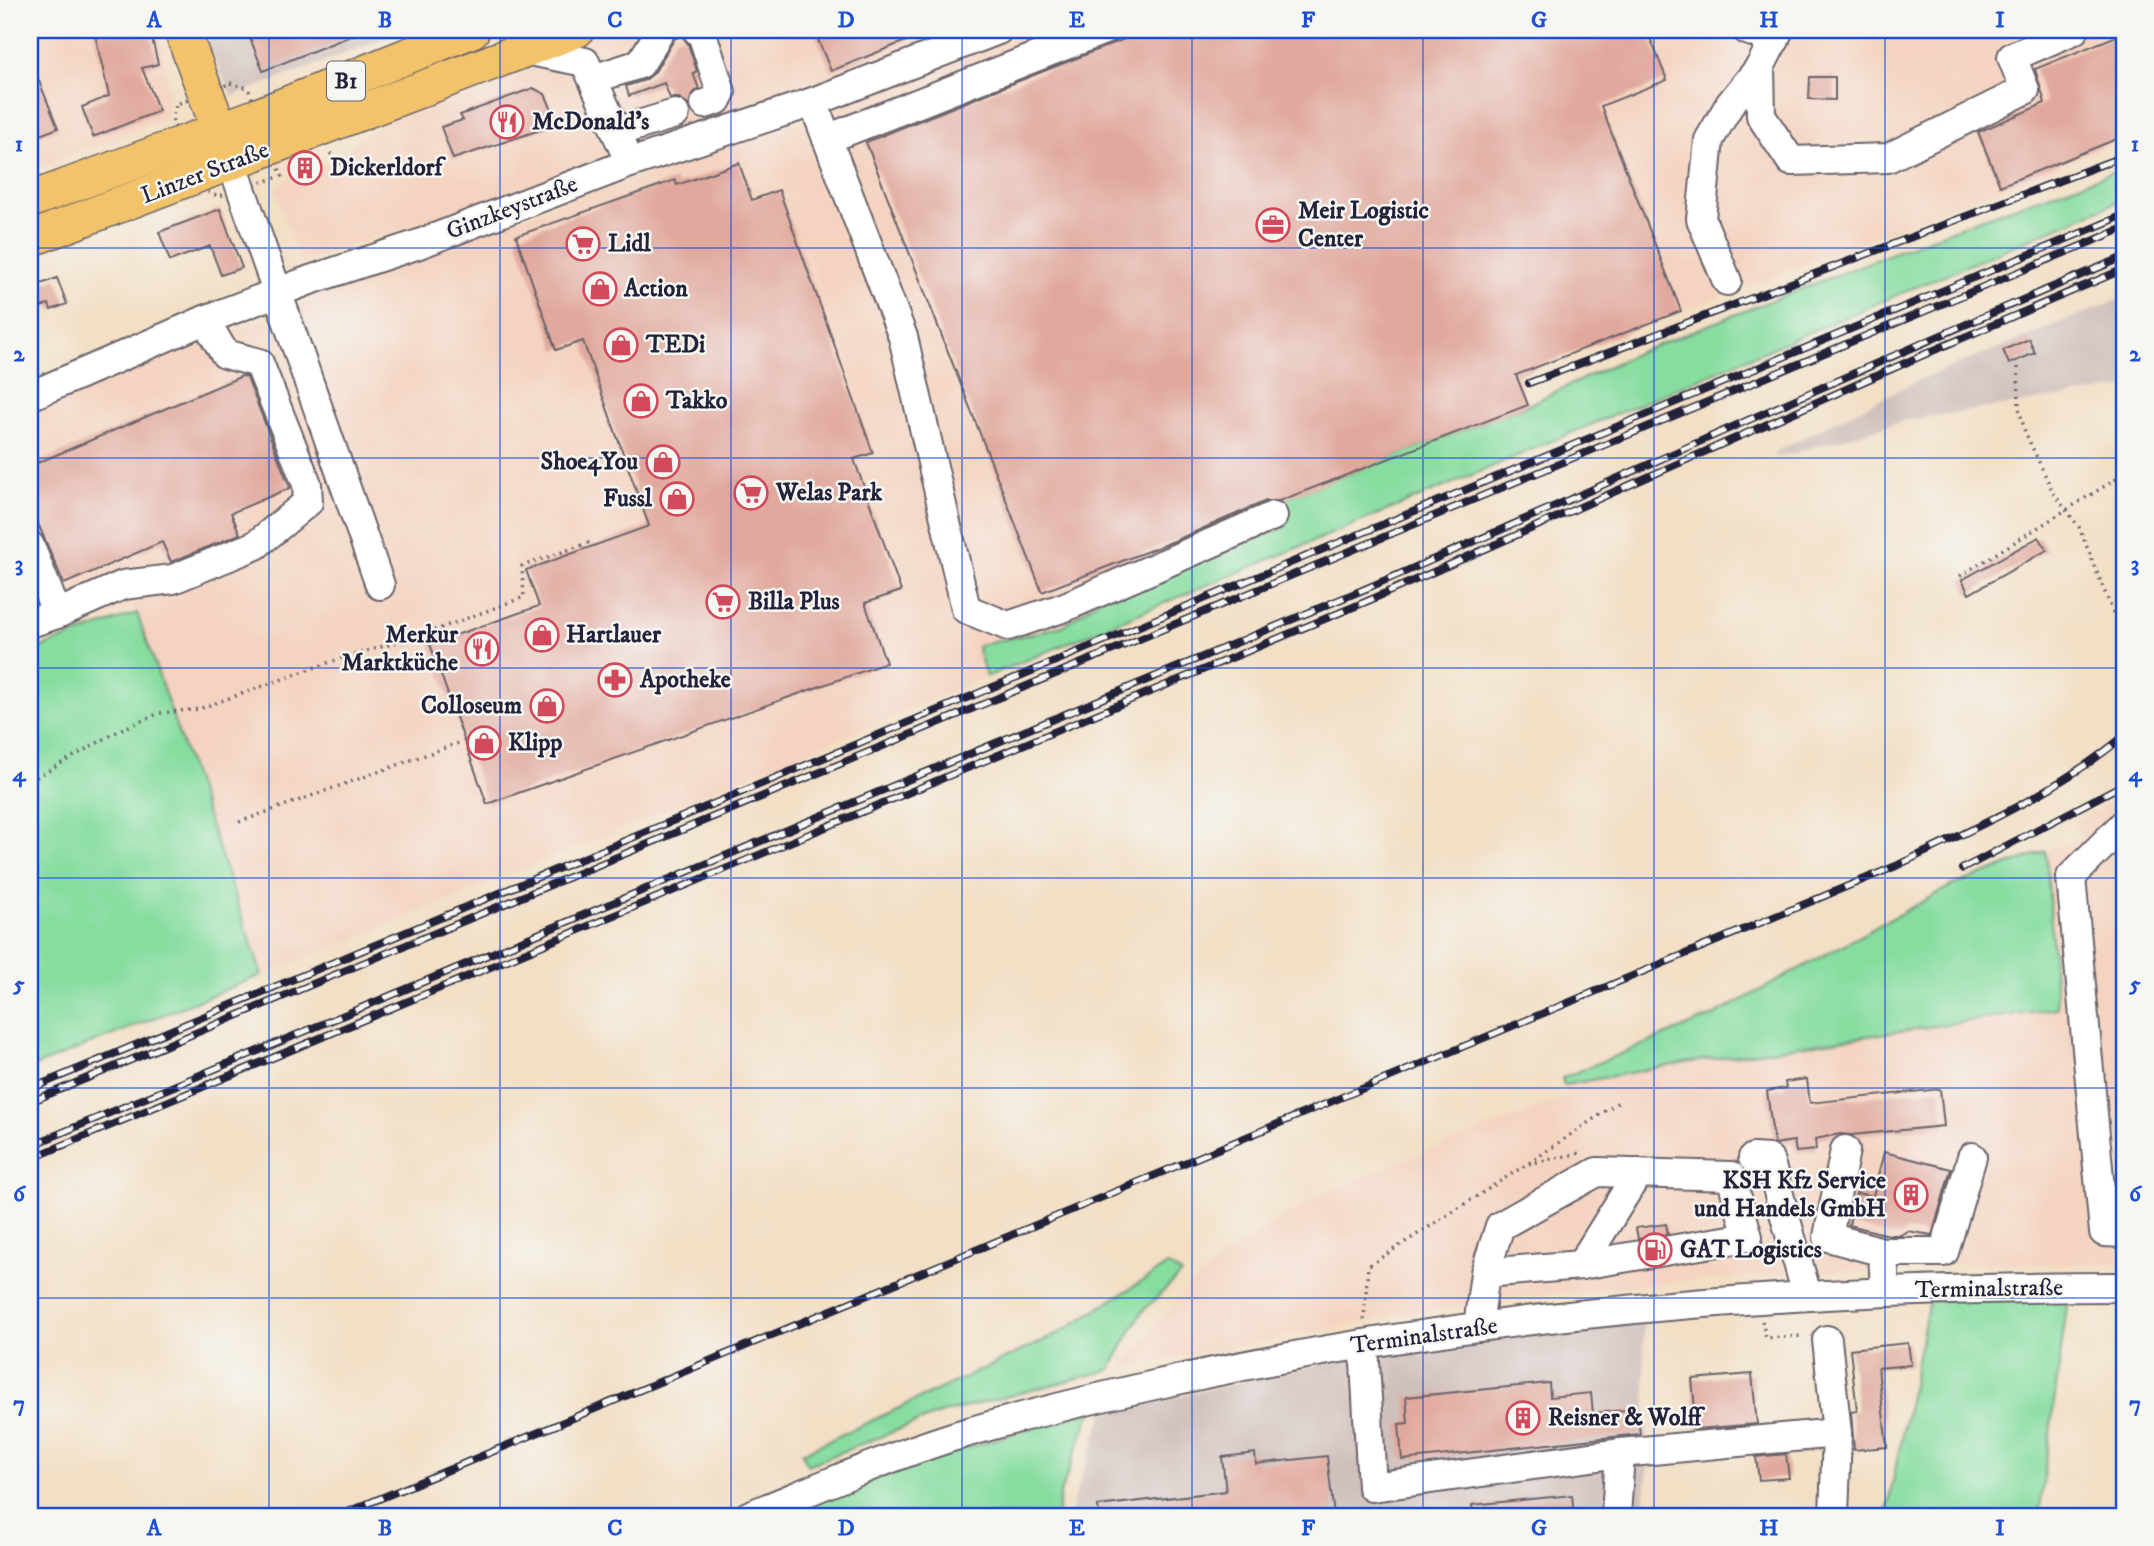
<svg xmlns="http://www.w3.org/2000/svg" width="2154" height="1546" font-family="'IM FELL DW Pica',serif">
  <style>
    .built { fill: #f4d3c0 }
    .industrial { fill: #d0c0bc }
    .green { fill: #87dda0; stroke: #54806e; stroke-width: 2 }
    .building { fill: #e1a99d }
    .lines { fill: none; stroke-linecap: round; stroke-linejoin: round }
    .minor-casing { stroke: #6b646b; stroke-width: 32 }
    .major-casing { stroke: #6b646b; stroke-width: 38 }
    .path { stroke: #6b646b; stroke-width: 3.5; stroke-dasharray: 2 5; stroke-linecap: butt }
    .minor { stroke: #fff; stroke-width: 28 }
    .major { stroke: #f2c36a; stroke-width: 35 }
    .rail-casing { stroke: #22223b; stroke-width: 8 }
    .rail { stroke: #f6f6f2; stroke-width: 5; stroke-dasharray: 16; stroke-linecap: butt }
    .grid { fill: none; stroke: #1d4ed8; stroke-width: 2; stroke-opacity: 0.55 }
    .labels { text-anchor: middle; dominant-baseline: central; stroke-width: 5; stroke-linejoin: round; paint-order: stroke }
    .shield { fill: #f6f6f2; stroke: #626272; stroke-width: 2 }
    .shield-label { font-size: 23px; font-weight: bold; fill: #22223b }
    .poi-label { font-size: 24px; font-weight: bold; fill: #22223b; stroke: #f6f6f2; text-anchor: start }
    .street-label { font-size: 24px; fill: #22223b; stroke: #f6f6f2 }
    .neatline { fill: none; stroke: #1d4ed8; stroke-width: 2.5 }
    .grid-label { font-size: 23px; text-anchor: middle; font-weight: bold; fill: #1d4ed8 }
  </style>
  <rect width="100%" height="100%" fill="#f6f6f2"/>
  <filter id="ink" filterUnits="userSpaceOnUse"><feTurbulence type="fractalNoise" baseFrequency=".0143" numOctaves="2"/><feDisplacementMap in="SourceGraphic" scale="14" xChannelSelector="R" yChannelSelector="G"/><feConvolveMatrix kernelMatrix="1 2 1 2 8 2 1 2 1" color-interpolation-filters="sRGB"/></filter>
  <filter id="wash" filterUnits="userSpaceOnUse"><feTurbulence type="fractalNoise" baseFrequency=".00686" numOctaves="4" result="noise"/><feDisplacementMap in="SourceGraphic" scale="28" xChannelSelector="R" yChannelSelector="G"/><feGaussianBlur stdDeviation="1.57" result="paint"/><feColorMatrix in="noise" values="0 0 0 0 0 0 0 0 0 0 0 0 0 0 0 0 0 1.4 0 .05"/><feComposite in="paint" operator="in"/></filter>
  <g filter="url(#wash)">
    <rect width="100%" height="100%" fill="#f2dfc5"/>
    <g class="built">
      <path d="M30 30H159L170 93 166 119 30 170Z"/>
      <path d="M606 30H961L904 54 747 111 300 263 275 189 294 173 332 162 391 116 444 104 545 64 573 42Z"/>
      <path d="M1035 30H2124V141L1516 375 1278 502 1286 526 1108 593 1063 626 977 646 986 677 387 926 262 975 133 607 30 644V414L464 237 797 123Z"/>
      <path d="M2124 797V1264H1963L1680 1281 1495 1300 1387 1318 1123 1368 1179 1296 1226 1254 1300 1206 1384 1168 1568 1096 1564 1085 1678 1064 2056 1008 2046 851 2082 839 2074 821Z"/>
    </g>
    <g class="industrial">
      <path d="M203 30H408L232 96 205 39Z"/>
      <path d="M2124 297V388L1906 420 1777 458 1773 453 1912 383Z"/>
      <path d="M1643 1318 1648 1474 1641 1516H1072L1073 1502 1104 1413 1333 1362Z"/>
    </g>
    <g class="green">
      <path d="M2124 168V199L1420 497 986 677 977 646 1063 626 1108 593 1286 527 1277 501 1528 405 1637 353 1972 222Z"/>
      <path d="M137 613 262 975 30 1068V651Z"/>
      <path d="M2046 851 2057 1008 1678 1064 1564 1085 1562 1078 1715 1015 1951 886Z"/>
      <path d="M1168 1265 1181 1274 1141 1313 1110 1370 939 1414 808 1465 802 1453 1054 1336Z"/>
      <path d="M2068 1298 2039 1516H1886L1929 1300Z"/>
      <path d="M1091 1411 1060 1494 1057 1516H783L846 1490 952 1452Z"/>
    </g>
    <g id="blocks">
      <g class="building">
        <path d="M94 30H150L158 64 142 68 159 111 93 137 82 107 109 96Z"/>
        <path d="M247 30H363V31L263 71Z"/>
        <path d="M814 30H933L831 71Z"/>
        <path d="M1147 30H1647L1667 80 1601 106 1681 311 1516 375 1528 405 1279 501H1266L1174 541 1042 592 866 142Z"/>
        <path d="M2124 33V136L2000 186 1978 132 2045 103 2035 69Z"/>
        <path d="M682 36 688 44 697 71 693 73 699 89 692 94 689 106 679 98H670L664 83 629 96 626 86 645 80 654 73 675 38Z"/>
        <path d="M30 59 58 128 30 139Z"/>
        <path d="M1810 77H1835V100L1809 99Z"/>
        <path d="M533 88 545 94 558 124 453 159 441 127 463 120 460 115Z"/>
        <path d="M739 163 752 200 779 190 873 453 854 459 901 591 865 603 886 663 487 804 430 644 539 606 526 570 649 526 583 341 556 350 516 236 675 180 677 185Z"/>
        <path d="M220 209 242 268 221 275 210 246 170 261 159 232Z"/>
        <path d="M57 278 67 304 51 310 49 304 30 311V288Z"/>
        <path d="M2029 339 2035 353 2009 364 2003 350Z"/>
        <path d="M242 376 247 377 290 488 231 513 240 534 171 562 162 542 64 584 30 505V466Z"/>
        <path d="M2039 537 2047 550 1969 594 1962 580Z"/>
        <path d="M1807 1079 1810 1103 1940 1089 1944 1126 1851 1135 1840 1134 1815 1139 1816 1150 1796 1152 1794 1141 1774 1144 1767 1091 1786 1088 1785 1082Z"/>
        <path d="M1884 1152 1951 1169 1932 1235 1907 1231 1901 1235H1889L1849 1225 1856 1193 1873 1196Z"/>
        <path d="M1666 1224 1668 1234 1638 1239 1636 1228Z"/>
        <path d="M1908 1343 1911 1365 1878 1368 1887 1447 1854 1450 1851 1412 1857 1411 1850 1349Z"/>
        <path d="M1752 1374 1757 1424 1697 1429 1692 1379Z"/>
        <path d="M1549 1383 1550 1397 1591 1393 1593 1413 1637 1409 1640 1434 1402 1460 1399 1424 1408 1423 1406 1397Z"/>
        <path d="M1255 1453 1256 1464 1327 1456 1334 1516H1099L1098 1506 1226 1491 1222 1457Z"/>
        <path d="M1786 1454 1789 1478 1759 1480 1756 1457Z"/>
        <path d="M1572 1495 1574 1516H1473L1472 1505Z"/>
      </g>
    </g>
  </g>
  <g filter="url(#ink)">
    <use href="#blocks" fill-opacity="0" stroke="#6b646b" stroke-width="2"/>
    <g class="lines">
      <defs>
        <g id="minor">
          <path d="M697 30 702 34 721 92 717 100 705 104"/>
          <path d="M1747 30 1775 40"/>
          <path d="M525 50 585 62 630 163"/>
          <path d="M1760 67 1761 116 1791 161 1888 158 2025 90 2012 57 2074 30"/>
          <path d="M593 79 640 64 661 30"/>
          <path d="M813 102 903 337 966 609 1008 626 1065 607 1273 516"/>
          <path d="M616 132 675 114"/>
          <path d="M827 139 1104 30"/>
          <path d="M232 163 380 585"/>
          <path d="M1727 281 1701 219 1709 140 1730 104 1760 67 1779 30"/>
          <path d="M30 396 205 320 310 280 419 244 630 163 813 102 998 30"/>
          <path d="M30 546 57 614 30 623"/>
          <path d="M57 614 123 585 173 579 256 545 308 502 307 484 259 363 225 354 205 320"/>
          <path d="M2124 824 2071 877 2104 1232 2124 1233"/>
          <path d="M1845 1150 1828 1237 1883 1252"/>
          <path d="M1753 1158 1769 1159 1807 1295"/>
          <path d="M1581 1265 1638 1173"/>
          <path d="M1885 1291 1883 1252H1944L1972 1157"/>
          <path d="M1478 1327 1485 1273 1500 1226 1597 1172 1731 1176 1748 1237 1581 1265 1485 1273"/>
          <path d="M1827 1340 1837 1433 1834 1516"/>
          <path d="M1364 1344 1372 1487 1620 1453 1837 1433"/>
          <path d="M748 1516C815 1489 883 1459 952 1437 1017 1417 1083 1401 1150 1386 1469 1312 1798 1288 2124 1287"/>
          <path d="M1616 1516 1620 1453"/>
        </g>
        <g id="major">
          <path d="M182 30 227 150"/>
          <path d="M30 200 258 116 472 30"/>
          <path d="M30 239 576 30"/>
        </g>
      </defs>
      <use href="#minor" class="minor-casing"/>
      <use href="#major" class="major-casing"/>
      <g class="path">
        <path d="M230 83 248 88 282 176 219 196 200 190 172 119 176 104 205 95Z"/>
        <path d="M330 153 350 171"/>
        <path d="M2018 367 2019 408 2025 432 2054 494 2079 527 2114 615 2124 631"/>
        <path d="M1960 576 2124 474"/>
        <path d="M30 781 122 729 160 713 199 709 347 656 414 638 524 597 522 566 588 543 590 547"/>
        <path d="M239 822 464 741"/>
        <path d="M1529 1163 1620 1101"/>
        <path d="M1364 1320 1368 1266 1527 1164 1580 1153"/>
        <path d="M1762 1321 1766 1338 1804 1336"/>
        <path d="M705 1516 726 1508"/>
      </g>
      <use href="#minor" class="minor"/>
      <use href="#major" class="major"/>
      <defs>
        <g id="rail">
          <path d="M1529 383 2124 156"/>
          <path d="M1962 869 2124 784"/>
          <path d="M30 1089 2124 215"/>
          <path d="M30 1102 2124 228"/>
          <path d="M30 1146 1365 589C1619 480 1869 363 2124 257"/>
          <path d="M30 1159 1370 600 1939 348 2124 269"/>
          <path d="M338 1516 1896 866C1977 827 2054 794 2124 736"/>
        </g>
      </defs>
      <use href="#rail" class="rail-casing"/>
      <use href="#rail" class="rail"/>
    </g>
  </g>
  <path class="grid" d="M269 30V1516M500 30V1516M731 30V1516M962 30V1516M1192 30V1516M1423 30V1516M1654 30V1516M1885 30V1516M30 248H2124M30 458H2124M30 668H2124M30 878H2124M30 1088H2124M30 1298H2124"/>
  <defs>
    <symbol id="restaurant-ring" viewBox="-11 -11 22 22"><circle r="9.5" fill="#f6f6f2" stroke="#d1495b" stroke-width="1.5"/><path d="M-5-6h1v4h1v-4h1v4h1v-4h1v5L-1.5 .5V6h-2V.5L-5-1ZM5-6V6H3V1.5H1.5Q1.5-4 5-6Z" fill="#d1495b"/></symbol>
    <symbol id="building-ring" viewBox="-11 -11 22 22"><circle r="9.5" fill="#f6f6f2" stroke="#d1495b" stroke-width="1.5"/><path d="M-4-6H4V6H1V3H-1V6H-4ZM-2.5-4.3h1.7v1.8h-1.7ZM.8-4.3h1.7v1.8H.8ZM-2.5-1h1.7V.8h-1.7ZM.8-1h1.7V.8H.8Z" fill="#d1495b"/></symbol>
    <symbol id="office-ring" viewBox="-11 -11 22 22"><circle r="9.5" fill="#f6f6f2" stroke="#d1495b" stroke-width="1.5"/><path d="M-6-3h4V-5.5h4V-3h4V5H-6ZM-1-4.5V-3h2v-1.5ZM-6 0V1H6V0Z" fill="#d1495b"/></symbol>
    <symbol id="supermarket-ring" viewBox="-11 -11 22 22"><circle r="9.5" fill="#f6f6f2" stroke="#d1495b" stroke-width="1.5"/><path d="M-6-5.5h2.5l.6 2H6L4.5 2H-2.5L-4.4-4H-6ZM-1.5 3.2a1.3 1.3 0 1 0 .1 0ZM3 3.2a1.3 1.3 0 1 0 .1 0Z" fill="#d1495b"/></symbol>
    <symbol id="shop-ring" viewBox="-11 -11 22 22"><circle r="9.5" fill="#f6f6f2" stroke="#d1495b" stroke-width="1.5"/><path d="M-5-2.5h2.3a2.7 3.5 0 0 1 5.4 0H5L5.5 6h-11ZM-1.5-2.5h3a1.5 2.3 0 0 0-3 0Z" fill="#d1495b"/></symbol>
    <symbol id="pharmacy-ring" viewBox="-11 -11 22 22"><circle r="9.5" fill="#f6f6f2" stroke="#d1495b" stroke-width="1.5"/><path d="M-2-6h4v4h4v4h-4v4h-4v-4h-4v-4h4Z" fill="#d1495b"/></symbol>
    <symbol id="fuel-ring" viewBox="-11 -11 22 22"><circle r="9.5" fill="#f6f6f2" stroke="#d1495b" stroke-width="1.5"/><path d="M-5.5-6h7V0h2V4h1.3V-2.5L3-4.5l.8-.8L6-3V5H2.5V1h-1V6h-7ZM-4.2-4.7v3.2H.2V-4.7Z" fill="#d1495b"/></symbol>
  </defs>
  <g fill-rule="evenodd">
    <use href="#restaurant-ring" x="488" y="103" width="38" height="38"/>
    <use href="#building-ring" x="286" y="149" width="38" height="38"/>
    <use href="#office-ring" x="1254" y="206" width="38" height="38"/>
    <use href="#supermarket-ring" x="564" y="225" width="38" height="38"/>
    <use href="#shop-ring" x="581" y="270" width="38" height="38"/>
    <use href="#shop-ring" x="602" y="326" width="38" height="38"/>
    <use href="#shop-ring" x="622" y="382" width="38" height="38"/>
    <use href="#shop-ring" x="644" y="443" width="38" height="38"/>
    <use href="#supermarket-ring" x="732" y="474" width="38" height="38"/>
    <use href="#shop-ring" x="658" y="480" width="38" height="38"/>
    <use href="#supermarket-ring" x="704" y="583" width="38" height="38"/>
    <use href="#shop-ring" x="523" y="616" width="38" height="38"/>
    <use href="#restaurant-ring" x="463" y="630" width="38" height="38"/>
    <use href="#pharmacy-ring" x="596" y="661" width="38" height="38"/>
    <use href="#shop-ring" x="528" y="687" width="38" height="38"/>
    <use href="#shop-ring" x="465" y="724" width="38" height="38"/>
    <use href="#building-ring" x="1892" y="1176" width="38" height="38"/>
    <use href="#fuel-ring" x="1636" y="1231" width="38" height="38"/>
    <use href="#building-ring" x="1504" y="1399" width="38" height="38"/>
  </g>
  <g class="labels">
    <rect class="shield" x="327" y="61.5" width="38" height="39" rx="5"/>
    <g class="shield-label">
      <text x="346" y="81">B1</text>
    </g>
    <g class="poi-label">
      <text x="532" y="122">McDonald's</text>
      <text x="330" y="168">Dickerldorf</text>
      <text x="1298" y="211">Meir Logistic<tspan x="1298" dy="28">Center</tspan></text>
      <text x="608" y="244">Lidl</text>
      <text x="624" y="289">Action</text>
      <text x="646" y="345">TEDi</text>
      <text x="666" y="401">Takko</text>
      <text x="638" y="462" text-anchor="end">Shoe4You</text>
      <text x="776" y="493">Welas Park</text>
      <text x="652" y="499" text-anchor="end">Fussl</text>
      <text x="748" y="602">Billa Plus</text>
      <text x="458" y="635" text-anchor="end">Merkur<tspan x="458" dy="28">Marktküche</tspan></text>
      <text x="566" y="635">Hartlauer</text>
      <text x="640" y="680">Apotheke</text>
      <text x="522" y="706" text-anchor="end">Colloseum</text>
      <text x="508" y="743">Klipp</text>
      <text x="1886" y="1181" text-anchor="end">KSH Kfz Service<tspan x="1886" dy="28">und Handels GmbH</tspan></text>
      <text x="1680" y="1250">GAT Logistics</text>
      <text x="1548" y="1418">Reisner &amp; Wolff</text>
    </g>
    <g class="street-label">
      <text transform="translate(205 173) rotate(-21)">Linzer Straße</text>
      <text transform="translate(512 208) rotate(-21)">Ginzkeystraße</text>
      <text transform="translate(1989 1289) rotate(-1)">Terminalstraße</text>
      <text transform="translate(1424 1336) rotate(-8)">Terminalstraße</text>
    </g>
  </g>
  <rect width="2154" height="1546" fill="none" stroke="#f6f6f2" stroke-width="77"/>
  <rect x="38" y="38" width="2078" height="1470" class="neatline"/>
  <g class="grid-label">
    <text x="154" y="27">A</text>
    <text x="385" y="27">B</text>
    <text x="615" y="27">C</text>
    <text x="846" y="27">D</text>
    <text x="1077" y="27">E</text>
    <text x="1308" y="27">F</text>
    <text x="1539" y="27">G</text>
    <text x="1769" y="27">H</text>
    <text x="2000" y="27">I</text>
    <text x="19" y="151">1</text>
    <text x="2135" y="151">1</text>
    <text x="19" y="361">2</text>
    <text x="2135" y="361">2</text>
    <text x="19" y="571">3</text>
    <text x="2135" y="571">3</text>
    <text x="19" y="781">4</text>
    <text x="2135" y="781">4</text>
    <text x="19" y="991">5</text>
    <text x="2135" y="991">5</text>
    <text x="19" y="1201">6</text>
    <text x="2135" y="1201">6</text>
    <text x="19" y="1411">7</text>
    <text x="2135" y="1411">7</text>
    <text x="154" y="1535">A</text>
    <text x="385" y="1535">B</text>
    <text x="615" y="1535">C</text>
    <text x="846" y="1535">D</text>
    <text x="1077" y="1535">E</text>
    <text x="1308" y="1535">F</text>
    <text x="1539" y="1535">G</text>
    <text x="1769" y="1535">H</text>
    <text x="2000" y="1535">I</text>
  </g>
</svg>
